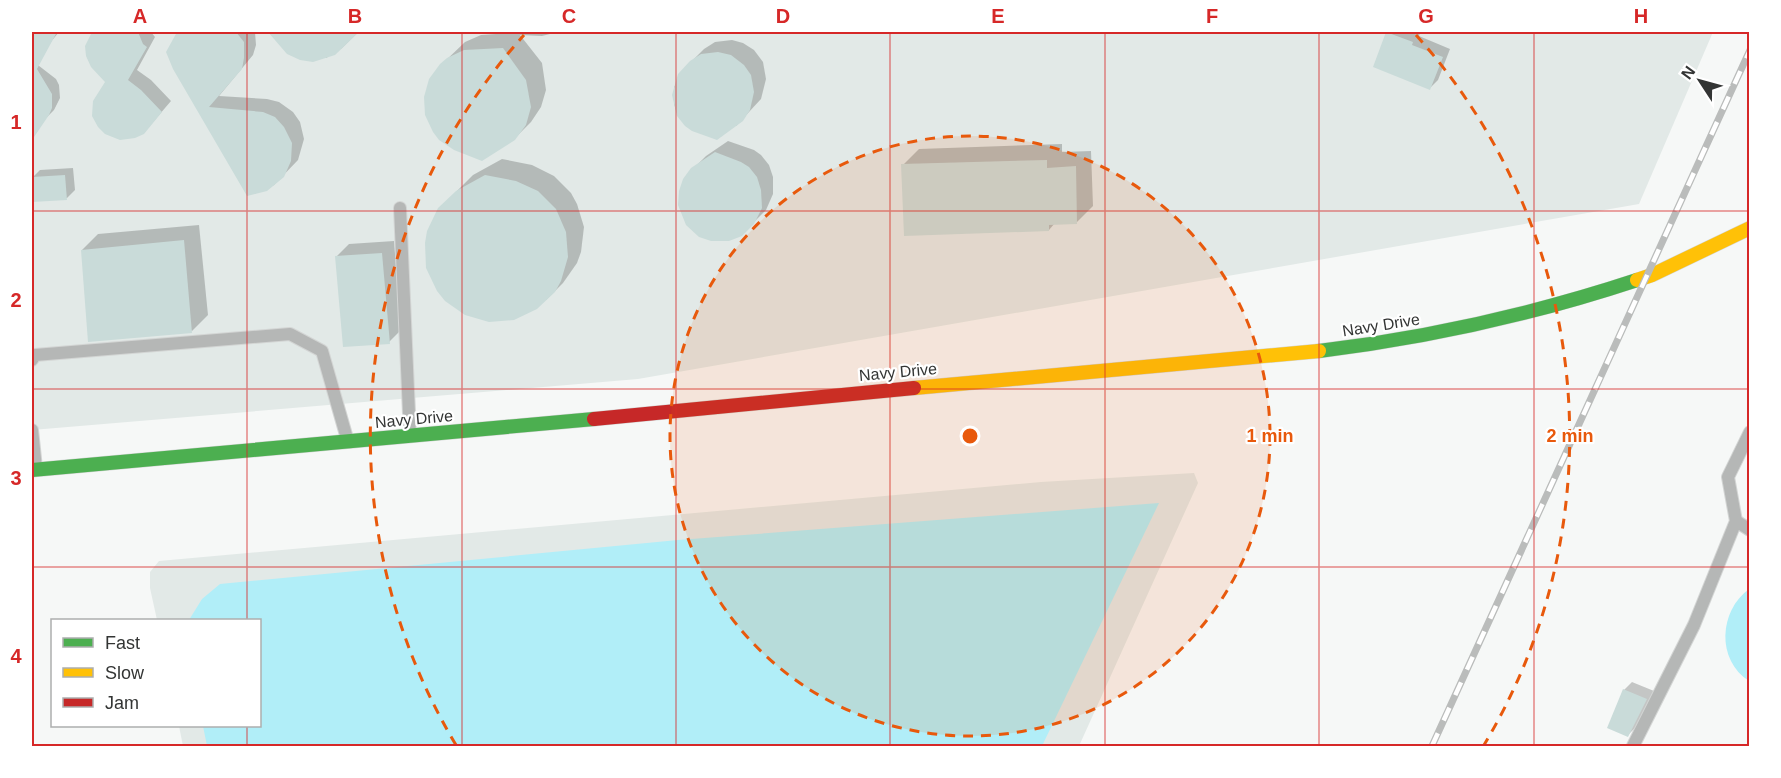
<svg xmlns="http://www.w3.org/2000/svg" width="1781" height="778" font-family="Arial,sans-serif">
  <style>
    .built { fill: #e2e9e7 }
    .water { fill: #b1eef8 }
    .shadow { fill: #0003 }
    .building { fill: #c9dbd9 }
    .lines { fill: none; stroke-linecap: round; stroke-linejoin: round }
    .lane-casing { stroke: #d3d5d4; stroke-width: 14 }
    .fast-casing { stroke: #d3d5d4; stroke-width: 15 }
    .slow-casing { stroke: #d3d5d4; stroke-width: 15 }
    .jam-casing { stroke: #d3d5d4; stroke-width: 15 }
    .lane { stroke: #b5b7b6; stroke-width: 12 }
    .fast { stroke: #4caf50; stroke-width: 14 }
    .slow { stroke: #ffc107; stroke-width: 14 }
    .jam { stroke: #c62828; stroke-width: 14 }
    .rail-casing { stroke: #babcbb; stroke-width: 7 }
    .rail { stroke: #fff; stroke-width: 4.5; stroke-dasharray: 14; stroke-linecap: butt }
    .grid { fill: none; stroke: #d62828; stroke-width: 1.5; stroke-opacity: 0.55 }
    .ring { fill: none; stroke: #e8590c; stroke-width: 3; stroke-dasharray: 10 8 }
    .labels { text-anchor: middle; dominant-baseline: central; stroke-width: 4.5; stroke-linejoin: round; paint-order: stroke }
    .street-label { font-size: 16px; fill: #333534; stroke: #fff }
    .centre { fill: #e8590c; stroke: #fff; stroke-width: 3 }
    .ring-label { font-size: 18px; text-anchor: middle; font-weight: bold; fill: #e8590c; stroke: #fff; stroke-width: 4.5; stroke-linejoin: round; paint-order: stroke }
    .neatline { fill: none; stroke: #d62828; stroke-width: 2 }
    .grid-label { font-size: 20px; text-anchor: middle; font-weight: bold; fill: #d62828 }
  </style>
  <rect width="100%" height="100%" fill="#f6f8f7"/>
  <g class="built">
    <path d="M32 32H1713L1639 204 638 379 32 430Z"/>
    <path d="M1194 473 1198 483 1079 746H183L179 726H260V620H157L150 588V572L159 561 1041 482Z"/>
  </g>
  <g class="water">
    <path d="M1159 503 1042 746H207L203 726H260V620H189L202 599 220 584 678 540Z"/>
    <path d="M1749 589V681C1716 660 1719 611 1749 589Z"/>
  </g>
  <g class="shadow">
    <path d="M32 32H59L34 62 56 79 59 85 60 98 54 110 45 119 39 124 32 126Z"/>
    <path d="M96 32H151L155 37 137 70 151 80 171 101 153 122 106 82 90 39Z"/>
    <path d="M179 32H255L256 45 253 55 219 96 267 99 279 102 293 112 300 122 304 139 298 160 274 185 254 194 175 68Z"/>
    <path d="M271 32H358L342 48 326 58 271 33Z"/>
    <path d="M510 32H558L542 36 520 35 542 63 546 90 541 107 531 122 514 139 441 65 465 42 481 35 511 33Z"/>
    <path d="M1388 32H1415L1420 33 1419 36 1450 49 1438 80 1430 88 1375 66Z"/>
    <path d="M732 40 743 43 754 50 763 62 766 79 761 99 736 126 678 116 674 104V87L691 62 704 49 715 42Z"/>
    <path d="M728 141 754 150 761 155 769 165 773 177V194L766 210 753 223 693 169 706 156Z"/>
    <path d="M1062 144V152L1091 151 1093 206 1077 222 1055 223 1049 230 903 165 919 149Z"/>
    <path d="M502 159 532 165 554 176 571 193 577 204 584 227 581 252 577 263 563 283 546 300 439 209 473 175Z"/>
    <path d="M73 168 75 190 67 198 32 201V178L40 170Z"/>
    <path d="M199 225 208 315 192 331 82 250 98 234Z"/>
    <path d="M394 241 401 330 389 342 336 257 349 244Z"/>
    <path d="M1632 682 1654 691 1636 727 1628 735 1624 690Z"/>
  </g>
  <g class="building">
    <path d="M32 32H57L37 69 52 94V108L49 115 32 140Z"/>
    <path d="M92 32H138L143 44 147 47 128 80 141 90 162 112 144 134 135 138 120 140 105 134 98 127 92 116 93 101 105 82 91 67 86 56 85 46Z"/>
    <path d="M177 32H236L244 42V58L242 69 209 107 263 112 275 117 284 127 292 143 291 161 284 177 267 191 247 196 173 69 166 52Z"/>
    <path d="M268 32H359L335 55 313 62 300 60 287 54Z"/>
    <path d="M1386 32 1413 42 1412 45 1443 57 1430 90 1373 67Z"/>
    <path d="M503 48 526 80 531 107 526 125 515 140 482 161 454 150 439 140 433 132 425 115 424 97 429 79 440 64 447 58 464 50Z"/>
    <path d="M718 52 731 55 744 65 751 75 754 92 750 110 743 121 717 140 692 131 685 126 677 116 672 95 678 74 690 61 701 54Z"/>
    <path d="M715 152 741 162 749 167 757 177 761 190 762 208 754 224 742 236 729 241H711L699 237 686 225 678 205 679 191 683 179 691 168Z"/>
    <path d="M1047 160V168L1076 166 1077 224 1049 225V231L904 236 901 164Z"/>
    <path d="M65 175 67 200 32 202V177Z"/>
    <path d="M485 175 516 181 538 191 556 209 566 232 568 257 561 281 555 292 537 309 514 320 489 322 465 315 445 301 437 291 426 268 425 243 427 231 438 208 456 191Z"/>
    <path d="M184 240 192 333 88 342 81 250Z"/>
    <path d="M382 253 390 344 343 347 335 256Z"/>
    <path d="M1623 689 1647 699 1628 737 1607 728Z"/>
  </g>
  <g class="lines">
    <defs>
      <g id="lane">
        <path d="M400 208 410 436"/>
        <path d="M32 360 35 355 290 334 322 351 348 442"/>
        <path d="M32 430 36 468"/>
        <path d="M1736 521 1750 530"/>
        <path d="M1633 746 1694 625 1736 521 1728 477 1750 432"/>
      </g>
      <g id="fast">
        <path d="M1319 351C1426 338 1534 314 1637 280"/>
        <path d="M32 470 594 419"/>
      </g>
      <g id="slow">
        <path d="M1637 280 1652 275 1750 228"/>
        <path d="M914 388 1319 351"/>
      </g>
      <path id="jam" d="M594 419 914 388"/>
    </defs>
    <use href="#lane" class="lane-casing"/>
    <use href="#fast" class="fast-casing"/>
    <use href="#slow" class="slow-casing"/>
    <use href="#jam" class="jam-casing"/>
    <use href="#lane" class="lane"/>
    <use href="#fast" class="fast"/>
    <use href="#slow" class="slow"/>
    <use href="#jam" class="jam"/>
    <defs>
      <path id="rail" d="M1432 746 1750 50"/>
    </defs>
    <use href="#rail" class="rail-casing"/>
    <use href="#rail" class="rail"/>
  </g>
  <path class="grid" d="M247 32V620M462 32V746M676 32V746M890 32V746M1105 32V746M1319 32V746M1534 32V746M32 211H1750M32 389H1750M32 567H1750M247 726V746"/>
  <circle cx="970" cy="436" r="300" fill="#e8590c" fill-opacity=".12"/>
  <g class="ring">
    <circle cx="970" cy="436" r="300"/>
    <path d="M456 745A600 600 0 0 1 524 35M1416 35A600 600 0 0 1 1484 745"/>
  </g>
  <g class="labels">
    <g class="street-label">
      <text transform="translate(1381 325) rotate(-9)">Navy Drive</text>
      <text transform="translate(898 372) rotate(-5)">Navy Drive</text>
      <text transform="translate(414 419) rotate(-5)">Navy Drive</text>
    </g>
  </g>
  <circle cx="970" cy="436" r="9" class="centre"/>
  <g class="ring-label">
    <text x="1270" y="442">1 min</text>
    <text x="1570" y="442">2 min</text>
  </g>
  <rect width="1781" height="778" fill="none" stroke="#ffffff" stroke-width="66"/>
  <rect x="51" y="619" width="210" height="108" fill="#ffffff" stroke="#adaeae" stroke-width="1.5"/>
  <rect x="63" y="638" width="30" height="9" fill="#4caf50" stroke="#adaeae" stroke-width="1.5"/>
  <text x="105" y="649" font-size="18" fill="#333534">Fast</text>
  <rect x="63" y="668" width="30" height="9" fill="#ffc107" stroke="#adaeae" stroke-width="1.5"/>
  <text x="105" y="679" font-size="18" fill="#333534">Slow</text>
  <rect x="63" y="698" width="30" height="9" fill="#c62828" stroke="#adaeae" stroke-width="1.5"/>
  <text x="105" y="709" font-size="18" fill="#333534">Jam</text>
  <g transform="translate(1700 81) rotate(306)" stroke="#ffffff" stroke-width="4.5" paint-order="stroke">
  <path d="M0-4.5L10 22L0 15L-10 22Z" fill="#333534"/>
  <text y="-9" font-size="16" font-weight="bold" text-anchor="middle" fill="#333534">N</text>
  </g>
  <rect x="33" y="33" width="1715" height="712" class="neatline"/>
  <g class="grid-label">
    <text x="140" y="23">A</text>
    <text x="355" y="23">B</text>
    <text x="569" y="23">C</text>
    <text x="783" y="23">D</text>
    <text x="998" y="23">E</text>
    <text x="1212" y="23">F</text>
    <text x="1426" y="23">G</text>
    <text x="1641" y="23">H</text>
    <text x="16" y="129">1</text>
    <text x="16" y="307">2</text>
    <text x="16" y="485">3</text>
    <text x="16" y="663">4</text>
  </g>
</svg>
